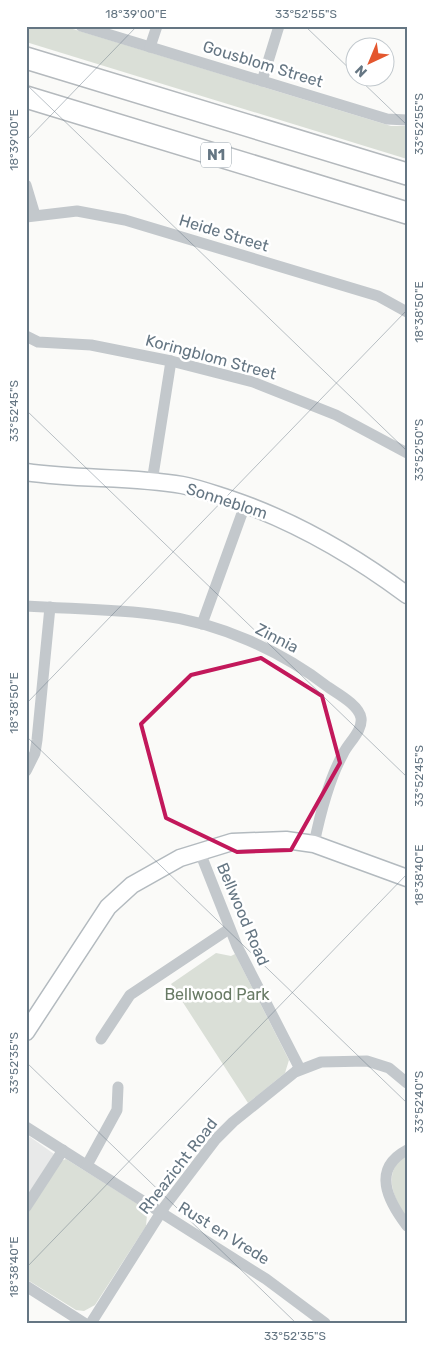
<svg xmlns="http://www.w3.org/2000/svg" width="433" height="1349" font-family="Rubik,sans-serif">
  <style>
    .built { fill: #e8e9e9 }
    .green { fill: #dadfd7 }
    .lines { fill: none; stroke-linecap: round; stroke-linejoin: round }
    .secondary-casing { stroke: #b3babf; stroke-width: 19 }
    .highway-casing { stroke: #b4b9bd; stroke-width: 24 }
    .street { stroke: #c3c8cc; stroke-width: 11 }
    .secondary { stroke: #fff; stroke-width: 16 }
    .highway { stroke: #fff; stroke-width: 21 }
    .marked { fill: none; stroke: #c2185b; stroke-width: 4; stroke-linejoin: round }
    .ticks { fill: none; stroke: #657683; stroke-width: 1; stroke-opacity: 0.45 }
    .labels { text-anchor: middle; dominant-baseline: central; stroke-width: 5; stroke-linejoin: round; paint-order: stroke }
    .shield { fill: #fff; stroke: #939fa8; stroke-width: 1 }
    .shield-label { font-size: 15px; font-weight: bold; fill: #657683 }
    .street-label { font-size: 16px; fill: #657683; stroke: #fff }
    .park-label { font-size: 16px; fill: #687a64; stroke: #fff }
    .neatline { fill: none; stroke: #657683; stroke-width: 2 }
    .ticks-label { font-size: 12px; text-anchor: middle; fill: #657683 }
  </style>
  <rect width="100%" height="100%" fill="#fafaf8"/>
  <path class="built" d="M26 1134 54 1154 26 1199Z"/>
  <g class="green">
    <path d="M26 26H63L391 126H407V159L26 42Z"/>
    <path d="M216 953 231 956 235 954 289 1060 285 1073 248 1103 171 984Z"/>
    <path d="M407 1155V1218C393 1199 381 1170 407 1155Z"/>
    <path d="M66 1159 141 1206 147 1215 146 1226 95 1305 84 1311 76 1310 26 1279V1216L61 1161Z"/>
  </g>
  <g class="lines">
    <defs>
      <g id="secondary">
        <path d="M26 472C78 480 131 476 182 485 198 488 214 494 230 499 295 521 352 554 407 595"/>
        <path d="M26 1032 108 907 132 885 180 858 232 842 286 840 314 844 407 878"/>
      </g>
      <g id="highway">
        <path d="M26 58 407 174"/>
        <path d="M26 97 407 213"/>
      </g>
    </defs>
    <use href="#secondary" class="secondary-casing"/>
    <use href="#highway" class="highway-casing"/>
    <g class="street">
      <path d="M81 26 387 119 407 120"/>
      <path d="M150 47 157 26"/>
      <path d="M262 81 279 26"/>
      <path d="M26 185 35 215"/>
      <path d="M26 217 77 211 125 220 378 296 407 312"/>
      <path d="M26 336 38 342 91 345 171 361 253 382 336 415 407 453"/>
      <path d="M152 482 171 361"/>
      <path d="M26 606C70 609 115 609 159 615 219 623 280 650 328 687 338 694 359 705 361 718 363 731 348 743 343 754 328 781 320 815 314 844"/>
      <path d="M202 624 245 505"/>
      <path d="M26 771 35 753 37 740 50 607"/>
      <path d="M199 850 237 946 300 1069"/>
      <path d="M101 1039 130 995 229 929"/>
      <path d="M26 1127 266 1279 325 1323"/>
      <path d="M407 1150C371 1169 388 1201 407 1226"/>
      <path d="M87 1165 117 1110 118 1087"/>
      <path d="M26 1207 63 1150"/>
      <path d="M26 1286 84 1323"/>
      <path d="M91 1323 165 1206 216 1139 233 1122 295 1072 321 1062 367 1061 389 1068 407 1083"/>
    </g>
    <use href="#secondary" class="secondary"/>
    <use href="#highway" class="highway"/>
  </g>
  <path class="marked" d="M261 658 322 696 340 763 291 850 237 852 166 818 141 724 191 675Z"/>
  <path class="ticks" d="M305 26 356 75M358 78 407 125M26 84 407 451M26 141 137 26M26 410 407 777M26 704 407 310M26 736 407 1103M26 1062 296 1323M26 1268 407 874"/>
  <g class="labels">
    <rect class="shield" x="201" y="142.5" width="30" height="25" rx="4"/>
    <g class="shield-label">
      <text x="216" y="155">N1</text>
    </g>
    <g class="street-label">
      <text transform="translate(263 64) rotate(17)">Gousblom Street</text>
      <text transform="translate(224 233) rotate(17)">Heide Street</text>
      <text transform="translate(211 357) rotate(15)">Koringblom Street</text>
      <text transform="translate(227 501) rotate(18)">Sonneblom</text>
      <text transform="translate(277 638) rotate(27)">Zinnia</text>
      <text transform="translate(243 914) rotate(67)">Bellwood Road</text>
      <text transform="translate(178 1166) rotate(-52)">Rheazicht Road</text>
      <text transform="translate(224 1233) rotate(32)">Rust en Vrede</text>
    </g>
    <g class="park-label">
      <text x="217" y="994">Bellwood Park</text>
    </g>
  </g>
  <rect width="433" height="1349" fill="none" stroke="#ffffff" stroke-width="55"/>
  <g transform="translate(370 62) rotate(224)"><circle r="24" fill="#ffffff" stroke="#c1c8cd"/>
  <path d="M0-4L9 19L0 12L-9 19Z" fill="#e4572e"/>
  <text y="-8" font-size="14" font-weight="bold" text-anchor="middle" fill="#657683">N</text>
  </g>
  <rect x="28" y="28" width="378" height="1294" class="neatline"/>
  <g class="ticks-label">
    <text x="136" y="18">18°39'00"E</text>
    <text x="306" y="18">33°52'55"S</text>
    <text transform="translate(419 124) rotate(-90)" y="4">33°52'55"S</text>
    <text transform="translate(14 140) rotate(-90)" y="4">18°39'00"E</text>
    <text transform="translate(419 312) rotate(-90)" y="4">18°38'50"E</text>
    <text transform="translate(14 411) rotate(-90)" y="4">33°52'45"S</text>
    <text transform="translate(419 450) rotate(-90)" y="4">33°52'50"S</text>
    <text transform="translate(14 703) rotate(-90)" y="4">18°38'50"E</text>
    <text transform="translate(419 776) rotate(-90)" y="4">33°52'45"S</text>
    <text transform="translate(419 875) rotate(-90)" y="4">18°38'40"E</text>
    <text transform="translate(14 1063) rotate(-90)" y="4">33°52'35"S</text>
    <text transform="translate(419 1102) rotate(-90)" y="4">33°52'40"S</text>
    <text transform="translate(14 1267) rotate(-90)" y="4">18°38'40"E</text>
    <text x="295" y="1340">33°52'35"S</text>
  </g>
</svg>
